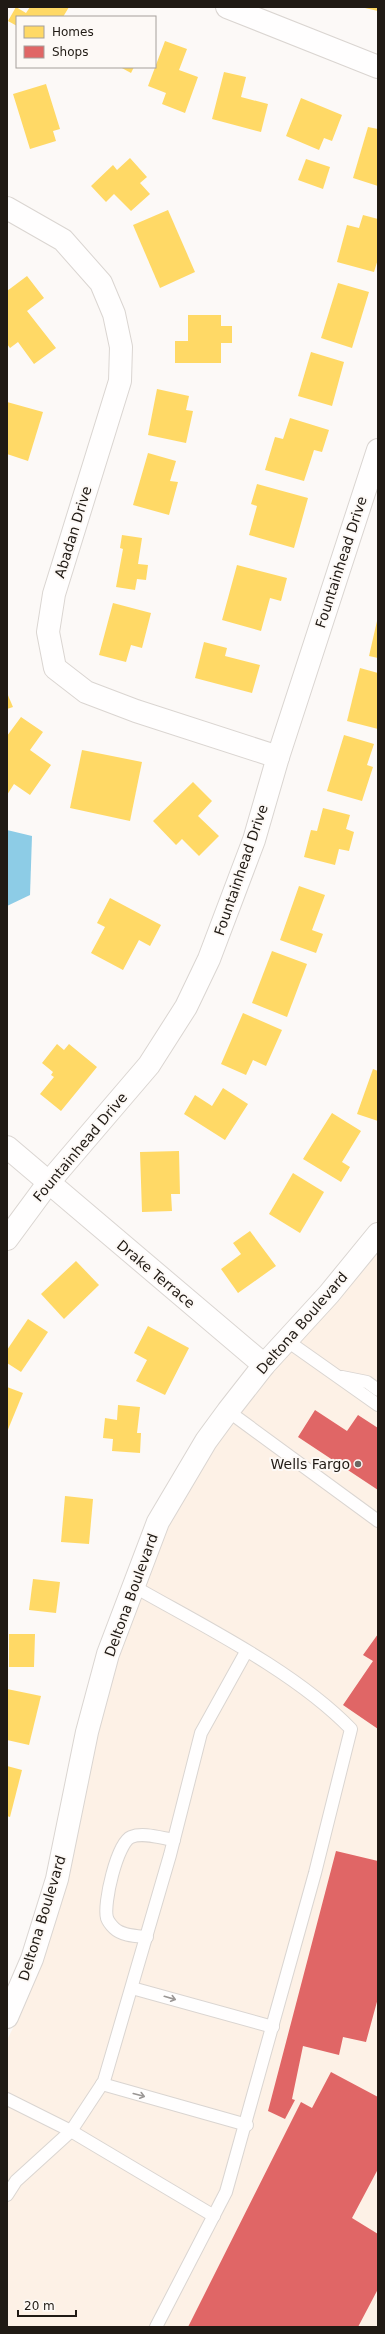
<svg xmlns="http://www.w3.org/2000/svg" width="385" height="2334" font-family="'DejaVu Sans',sans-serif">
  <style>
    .built { fill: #fdf1e6 }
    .water { fill: #8dcce6 }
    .homes { fill: #ffd966 }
    .shops { fill: #e06666 }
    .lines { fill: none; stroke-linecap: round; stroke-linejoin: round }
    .lane-casing { stroke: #dad5d1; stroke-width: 14 }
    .street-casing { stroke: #dad5d1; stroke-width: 24 }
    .secondary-casing { stroke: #dad5d1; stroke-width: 24 }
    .lane { stroke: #fffefe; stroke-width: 12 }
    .street { stroke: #fffefe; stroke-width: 22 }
    .secondary { stroke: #fffefe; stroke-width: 22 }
    .oneway { stroke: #9b9795 }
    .poi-dot { fill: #6d6863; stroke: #fdf9f6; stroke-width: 1.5 }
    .labels { text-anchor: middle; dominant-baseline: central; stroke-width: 4; stroke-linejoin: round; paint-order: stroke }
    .street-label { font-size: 14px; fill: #201a14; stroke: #fdf9f6 }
    .poi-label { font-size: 14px; fill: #201a14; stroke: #fdf9f6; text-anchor: end }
  </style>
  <rect width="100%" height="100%" fill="#fcf9f7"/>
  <path class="built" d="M378 1251V2327H7V2040L17 2020 118 1658 167 1527 208 1455 271 1372Z"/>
  <path class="water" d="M7 830 32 836 30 895 7 906Z"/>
  <g class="homes">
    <path d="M16 7 26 13 30 7H69L63 17H17V26L8 21Z"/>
    <path d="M365 7H378V11L365 8Z"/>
    <path d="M165 41 187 49 179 70 198 77 185 113 162 104 166 93 148 86Z"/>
    <path d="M120 67H134L131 73Z"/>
    <path d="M224 72 246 77 241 97 268 104 261 132 212 119Z"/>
    <path d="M46 84 60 129 53 131 56 141 30 149 13 94Z"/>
    <path d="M301 98 342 115 332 141 324 138 319 150 286 136Z"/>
    <path d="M368 127 378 129V186L353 178Z"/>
    <path d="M130 158 147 177 140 183 150 194 131 211 114 194 106 202 91 186 113 165 117 170Z"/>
    <path d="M306 159 330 167 323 189 298 180Z"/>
    <path d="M168 210 195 272 160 288 133 225Z"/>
    <path d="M363 215 378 219V259L374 272 337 262 347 225 359 228Z"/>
    <path d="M27 276 44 298 27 311 56 348 34 364 18 342 10 348 7 344V291Z"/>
    <path d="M338 283 369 292 352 348 321 338Z"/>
    <path d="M188 315H221V326H232V343H221V363H175V341H188Z"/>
    <path d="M311 352 344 362 332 406 298 396Z"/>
    <path d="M157 389 189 396 186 410 193 411 186 443 148 435Z"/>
    <path d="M7 402 43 412 28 461 7 454Z"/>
    <path d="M290 418 329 430 322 452 314 450 304 481 265 470 275 437 283 439Z"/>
    <path d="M148 453 176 461 170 481 178 482 169 515 133 505Z"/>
    <path d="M257 484 308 498 294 548 249 535 257 506 251 504Z"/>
    <path d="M122 535 142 538 138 564 148 565 146 580 137 579 135 590 116 587 123 549 120 548Z"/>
    <path d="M237 565 287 578 281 601 270 598 261 631 222 620Z"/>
    <path d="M113 603 151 613 142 648 131 645 126 662 99 655Z"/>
    <path d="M377 621H378V658L369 656Z"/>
    <path d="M204 642 227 648 225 656 260 665 252 693 195 678Z"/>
    <path d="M360 668 378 673V729L347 721Z"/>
    <path d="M7 693 13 707 7 709Z"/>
    <path d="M21 717 43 732 30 750 51 765 30 795 14 784 7 795V736Z"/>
    <path d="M344 735 374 744 367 765 373 767 362 801 327 791Z"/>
    <path d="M82 750 142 762 130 821 70 808Z"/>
    <path d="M193 782 212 801 198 816 219 836 199 856 182 839 176 845 153 821Z"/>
    <path d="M323 808 350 815 346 829 354 832 349 851 339 849 335 865 304 857 311 830 317 831Z"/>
    <path d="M299 886 325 895 312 930 323 934 316 953 280 940Z"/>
    <path d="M110 898 161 925 150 946 139 940 123 970 91 953 105 927 97 923Z"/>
    <path d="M272 951 307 964 287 1017 252 1003Z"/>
    <path d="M243 1013 282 1030 266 1066 253 1060 246 1075 221 1064Z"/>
    <path d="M57 1044 64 1050 69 1044 97 1067 61 1111 40 1094 54 1077 51 1075 53 1072 42 1063Z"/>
    <path d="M373 1069 378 1071V1121L357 1114Z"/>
    <path d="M223 1088 248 1104 225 1140 184 1114 195 1095 212 1106Z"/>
    <path d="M332 1113 361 1131 342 1162 350 1167 341 1182 303 1159Z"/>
    <path d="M179 1151 180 1194H171L172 1211 142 1212 140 1152Z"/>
    <path d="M293 1173 324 1192 300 1233 269 1214Z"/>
    <path d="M250 1231 276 1266 238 1293 221 1269 241 1254 233 1243Z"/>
    <path d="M76 1261 99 1285 64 1319 41 1294Z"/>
    <path d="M28 1319 48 1332 21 1372 7 1363V1350Z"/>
    <path d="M148 1326 189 1348 165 1395 136 1381 147 1360 134 1353Z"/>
    <path d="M7 1387 23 1393 7 1432Z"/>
    <path d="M118 1405 140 1407 137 1433H141L140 1453 112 1451 113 1439 103 1438 105 1418 117 1420Z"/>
    <path d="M65 1496 93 1499 89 1544 61 1542Z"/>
    <path d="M33 1579 60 1582 56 1613 29 1610Z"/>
    <path d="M9 1634H35L34 1667H9Z"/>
    <path d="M7 1689 41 1696 29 1745 7 1740Z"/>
    <path d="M7 1766 22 1770 10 1817 7 1816Z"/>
  </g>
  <g class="shops">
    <path d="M315 1410 347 1431 358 1415 378 1428V1490L298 1437Z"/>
    <path d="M378 1634V1729L343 1705 373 1661 363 1655Z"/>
    <path d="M336 1851 378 1861V1998L366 2042 343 2037 339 2055 303 2046 292 2099 295 2100 285 2119 268 2111Z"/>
    <path d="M331 2072 378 2097V2169L352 2218 378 2234V2289L358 2327H188L301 2102 312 2108Z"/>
  </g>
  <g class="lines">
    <defs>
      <g id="lane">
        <path d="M286 1340 378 1405"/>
        <path d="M342 1377 367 1382 378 1390"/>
        <path d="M228 1411 378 1521"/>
        <path d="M133 1586C203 1626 295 1671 351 1729L315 1873 226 2192 156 2327"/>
        <path d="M147 1937C137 1936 122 1936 114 1928 112 1926 108 1921 107 1918 103 1904 117 1843 131 1837 143 1832 161 1838 174 1840"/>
        <path d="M132 1988 273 2027"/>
        <path d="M102 2084 247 2125"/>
        <path d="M7 2099 71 2131 104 2081 170 1855 201 1733 246 1652"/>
        <path d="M7 2195 16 2181 71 2131 214 2216"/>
      </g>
      <g id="street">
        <path d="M227 7 378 67"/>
        <path d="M7 208 63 240 101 283 114 314 121 347 120 381 54 594 48 632 55 668 86 692 136 711 278 757"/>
        <path d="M7 1147 264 1365"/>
        <path d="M7 1239 49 1182 149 1065 186 1007 209 959 254 840 278 757 378 450"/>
      </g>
      <path id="secondary" d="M7 2017 32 1959 57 1879 87 1732 108 1654 158 1522 206 1441 228 1411 264 1365 329 1294 378 1234"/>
    </defs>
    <use href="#lane" class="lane-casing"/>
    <use href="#street" class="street-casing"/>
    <use href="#secondary" class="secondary-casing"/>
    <use href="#lane" class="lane"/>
    <use href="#street" class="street"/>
    <use href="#secondary" class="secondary"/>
  </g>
  <defs><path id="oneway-shaft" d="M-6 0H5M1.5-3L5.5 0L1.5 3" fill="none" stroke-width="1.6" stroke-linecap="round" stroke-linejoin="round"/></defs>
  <g class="oneway">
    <use href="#oneway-shaft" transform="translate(170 1998) rotate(16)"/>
    <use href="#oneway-shaft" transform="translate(139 2095) rotate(15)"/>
  </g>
  <circle class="poi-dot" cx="358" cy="1464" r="4"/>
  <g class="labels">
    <g class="street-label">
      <text transform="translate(73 532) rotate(-73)">Abadan Drive</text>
      <text transform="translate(341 562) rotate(-72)">Fountainhead Drive</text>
      <text transform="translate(241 870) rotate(-71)">Fountainhead Drive</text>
      <text transform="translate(80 1147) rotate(-50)">Fountainhead Drive</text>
      <text transform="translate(156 1274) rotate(40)">Drake Terrace</text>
      <text transform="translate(302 1323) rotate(-49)">Deltona Boulevard</text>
      <text transform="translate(131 1595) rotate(-70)">Deltona Boulevard</text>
      <text transform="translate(42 1918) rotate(-73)">Deltona Boulevard</text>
    </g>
    <g class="poi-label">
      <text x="350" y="1464">Wells Fargo</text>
    </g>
  </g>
  <rect width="385" height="2334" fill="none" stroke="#201a14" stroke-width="16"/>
  <rect x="16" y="16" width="140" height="52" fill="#fdf9f6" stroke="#a5a09c"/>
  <rect x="24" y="26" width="20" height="12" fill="#ffd966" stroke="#a5a09c"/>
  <text x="52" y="36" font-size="12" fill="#201a14">Homes</text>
  <rect x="24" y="46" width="20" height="12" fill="#e06666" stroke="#a5a09c"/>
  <text x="52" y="56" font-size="12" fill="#201a14">Shops</text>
  <path d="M18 2310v6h58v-6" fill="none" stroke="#201a14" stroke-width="2"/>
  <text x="24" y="2310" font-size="12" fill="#201a14" stroke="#fdf9f6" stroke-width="3" paint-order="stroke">20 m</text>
</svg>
